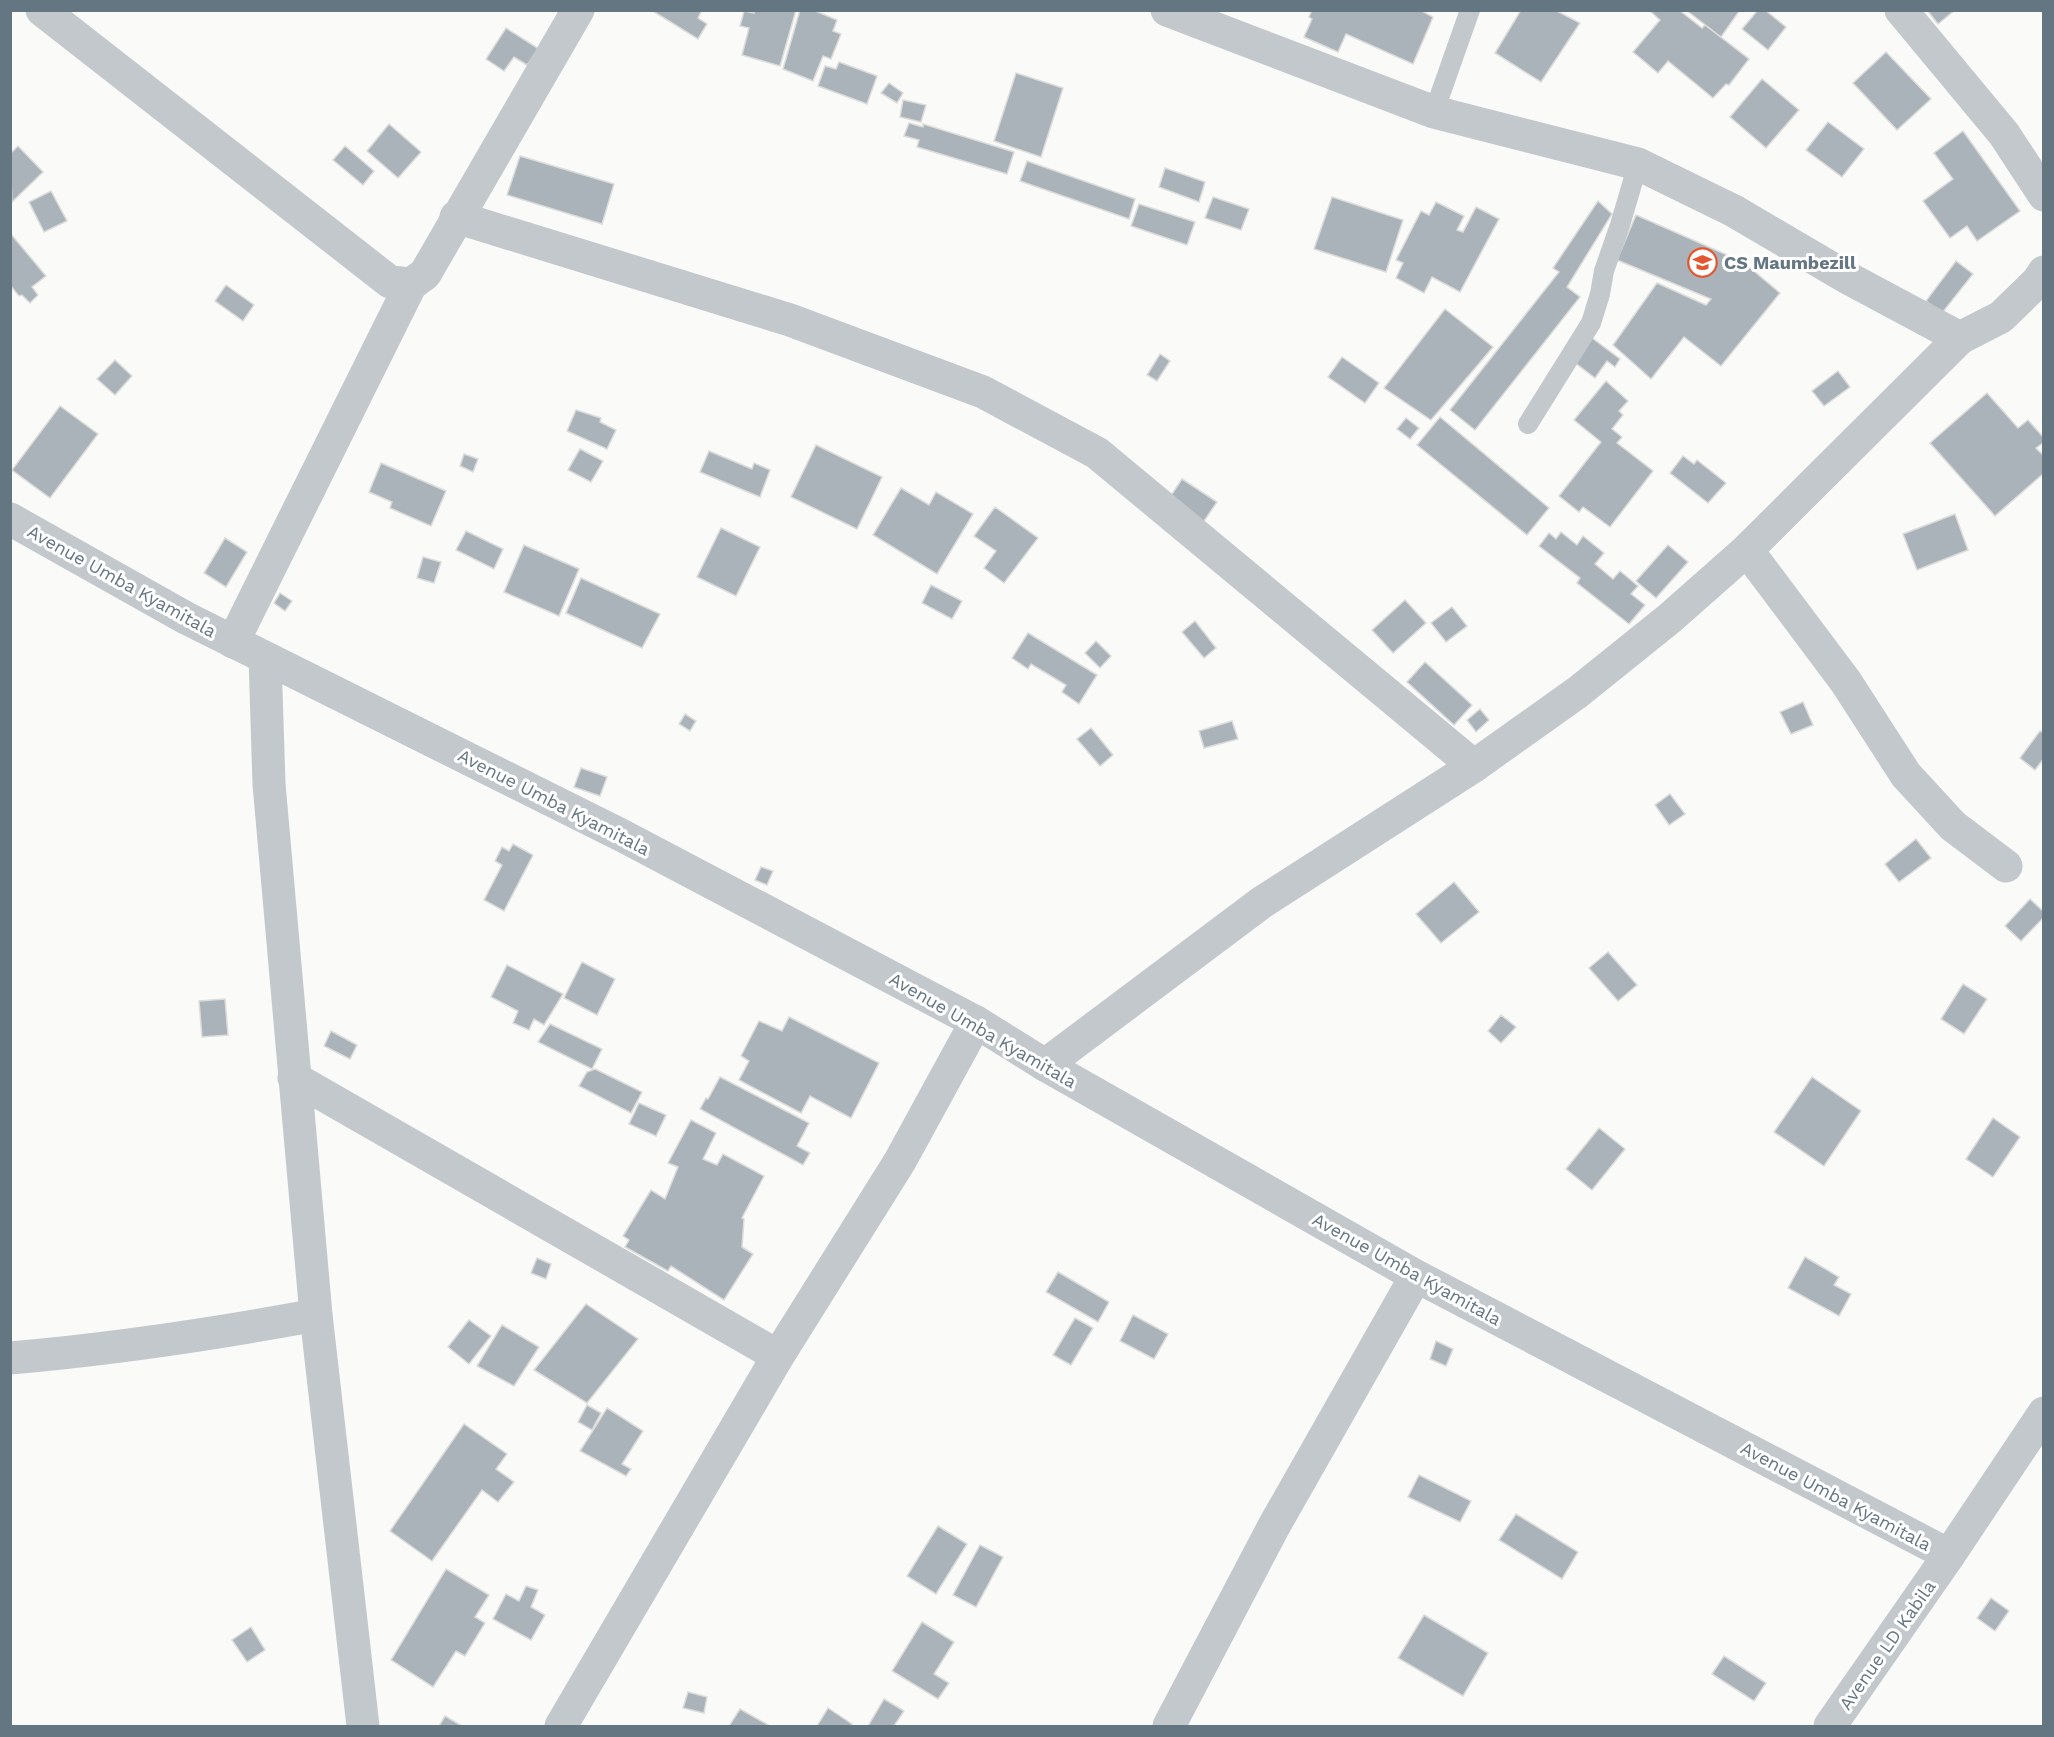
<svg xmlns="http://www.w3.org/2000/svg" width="2054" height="1737" font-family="'Work Sans',sans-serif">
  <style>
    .building { fill: #aab3b9; stroke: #dcdcda; stroke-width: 1.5 }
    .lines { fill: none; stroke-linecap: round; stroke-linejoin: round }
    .service { stroke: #c3c8cc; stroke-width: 20 }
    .minor { stroke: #c3c8cc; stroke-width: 33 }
    .labels { text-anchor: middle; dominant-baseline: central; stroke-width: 6; stroke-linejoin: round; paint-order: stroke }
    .poi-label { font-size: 18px; font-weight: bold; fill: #657683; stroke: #fff; text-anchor: start }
    .street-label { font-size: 18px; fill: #657683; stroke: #fff }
  </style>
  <rect width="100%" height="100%" fill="#fafaf8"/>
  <g class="building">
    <path d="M651 10H702L698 18 707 24 698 39Z"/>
    <path d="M754 10H796L780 66 742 55 749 28 740 26 744 11 754 13Z"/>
    <path d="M800 10H813L837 20 833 31 841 34 831 59 823 56 813 81 783 69Z"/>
    <path d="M1312 10H1420L1433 17 1413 64 1346 34 1338 52 1304 37 1312 19 1309 17Z"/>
    <path d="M1521 10H1555L1580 23 1541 82 1495 53Z"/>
    <path d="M1649 10H1679L1702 28 1705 25 1749 59 1729 85 1726 84 1713 98 1668 61 1658 73 1633 52 1660 20Z"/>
    <path d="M1686 10H1740L1721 37Z"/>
    <path d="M1758 10H1765L1786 27 1768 50 1742 29Z"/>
    <path d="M1927 10H1955L1938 24Z"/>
    <path d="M506 28 539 49 527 65 514 57 504 71 486 59Z"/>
    <path d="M1886 52 1931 99 1897 130 1853 83Z"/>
    <path d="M839 62 877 76 867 104 818 86 825 66 836 69Z"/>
    <path d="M1016 73 1063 88 1041 157 994 141Z"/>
    <path d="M1762 79 1799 110 1766 148 1730 117Z"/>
    <path d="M889 83 903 93 897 103 881 93Z"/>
    <path d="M903 100 926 105 921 122 900 117Z"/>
    <path d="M1828 122 1864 149 1842 177 1806 150Z"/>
    <path d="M909 123 923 127V124L1014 152 1007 174 917 147 919 140 904 136Z"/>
    <path d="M389 124 421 152 398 178 367 151Z"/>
    <path d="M1963 131 2020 211 1977 241 1967 226 1950 238 1923 201 1953 179 1934 153Z"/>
    <path d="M18 146 43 172 12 202 10 154Z"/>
    <path d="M345 146 374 171 363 185 333 160Z"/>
    <path d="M520 156 614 184 602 224 507 195Z"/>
    <path d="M1027 161 1135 199 1129 219 1020 181Z"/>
    <path d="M1165 168 1205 182 1199 202 1159 187Z"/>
    <path d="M51 191 67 221 44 232 29 202Z"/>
    <path d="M1213 197 1249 209 1241 230 1205 218Z"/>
    <path d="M1332 197 1403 220 1386 272 1314 249Z"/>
    <path d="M1598 201 1612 214 1567 287 1580 297 1475 430 1450 410 1559 272 1553 268Z"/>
    <path d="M1436 202 1464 216 1457 230 1463 232 1476 207 1499 219 1460 292 1432 277 1424 293 1396 278 1403 263 1396 260 1421 211 1429 215Z"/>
    <path d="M1139 204 1195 222 1187 245 1131 226Z"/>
    <path d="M1636 215 1743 262 1780 293 1721 366 1684 337 1651 379 1613 345 1657 283 1706 305 1711 299 1617 260Z"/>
    <path d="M10 233 46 276 32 287 38 295 30 303 22 295 19 296 10 285Z"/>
    <path d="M1956 261 1973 274 1942 313 1926 301Z"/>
    <path d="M226 285 254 305 243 321 215 301Z"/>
    <path d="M1445 309 1493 347 1431 420 1384 388Z"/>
    <path d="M1592 338 1620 359 1615 367 1607 361 1595 378 1574 362Z"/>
    <path d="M1160 354 1170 361 1157 381 1147 375Z"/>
    <path d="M1342 357 1379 383 1365 403 1328 377Z"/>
    <path d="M115 360 132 376 115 395 97 379Z"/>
    <path d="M1838 371 1850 387 1824 406 1812 391Z"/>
    <path d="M1606 381 1628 401 1619 411 1623 415 1612 429 1622 437 1617 443 1653 471 1610 527 1583 507 1579 512 1559 496 1601 442 1574 420Z"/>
    <path d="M1987 393 2018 428 2028 420 2044 438V442L2036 448 2044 456V473L1995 516 1930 443Z"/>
    <path d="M60 406 98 434 50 498 12 470Z"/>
    <path d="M576 410 601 418 600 422 616 430 607 449 567 431Z"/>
    <path d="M1440 417 1549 508 1527 535 1417 445Z"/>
    <path d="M1406 418 1419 428 1410 439 1397 429Z"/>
    <path d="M816 445 882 477 857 529 791 497Z"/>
    <path d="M580 449 603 461 591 482 568 470Z"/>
    <path d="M709 451 752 469 754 463 770 470 760 497 700 472Z"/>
    <path d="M464 454 478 459 473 472 460 466Z"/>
    <path d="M1683 456 1694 464 1697 460 1726 483 1708 503 1670 473Z"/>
    <path d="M381 463 446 491 431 526 390 508 392 502 369 492Z"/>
    <path d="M1182 479 1217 502 1202 524 1168 500Z"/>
    <path d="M901 488 929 505 936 492 973 514 937 574 873 535Z"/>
    <path d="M995 507 1038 538 1004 583 984 568 996 551 974 536Z"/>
    <path d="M1955 514 1968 550 1917 570 1903 534Z"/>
    <path d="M721 528 760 547 736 596 697 577Z"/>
    <path d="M466 531 503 549 494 569 456 550Z"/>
    <path d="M1561 532 1577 545 1583 536 1604 553 1595 564 1613 579 1620 571 1638 586 1631 594 1645 605 1629 624 1577 583 1580 578 1539 546 1549 533 1556 539Z"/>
    <path d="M225 538 247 552 226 587 204 573Z"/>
    <path d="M524 545 579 569 559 616 504 592Z"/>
    <path d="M1668 545 1688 562 1656 598 1636 581Z"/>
    <path d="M423 557 441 562 434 583 417 578Z"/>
    <path d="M581 578 660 614 642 648 566 613Z"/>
    <path d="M931 585 962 601 952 619 922 603Z"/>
    <path d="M280 593 292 601 285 611 274 603Z"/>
    <path d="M1405 600 1426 623 1393 653 1372 630Z"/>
    <path d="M1452 607 1467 626 1446 642 1431 623Z"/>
    <path d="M1195 621 1216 648 1204 658 1182 632Z"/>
    <path d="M1028 633 1097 675 1079 704 1062 692 1066 685 1031 664 1028 669 1012 658Z"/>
    <path d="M1096 641 1111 656 1100 668 1085 653Z"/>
    <path d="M1425 662 1472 705 1454 725 1407 682Z"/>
    <path d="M1803 702 1813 725 1791 734 1780 712Z"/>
    <path d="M1480 709 1489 720 1476 732 1467 720Z"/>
    <path d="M685 714 696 721 690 731 679 724Z"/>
    <path d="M1232 721 1238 739 1204 748 1199 731Z"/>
    <path d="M1091 728 1113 755 1100 766 1077 739Z"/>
    <path d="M2040 731 2044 733V758L2035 770 2020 758Z"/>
    <path d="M581 768 607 777 600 796 574 787Z"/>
    <path d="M1670 794 1685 814 1669 825 1655 805Z"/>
    <path d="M1916 839 1931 858 1899 882 1885 864Z"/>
    <path d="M513 844 533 855 504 911 484 900 502 865 495 861 502 847 509 851Z"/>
    <path d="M761 867 773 871 767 885 755 880Z"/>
    <path d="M1454 882 1479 912 1441 943 1416 914Z"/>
    <path d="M2030 899 2044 912V917L2021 941 2005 926Z"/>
    <path d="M1608 952 1637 985 1618 1001 1589 968Z"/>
    <path d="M582 962 615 979 597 1015 564 998Z"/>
    <path d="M507 965 563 994 544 1025 534 1019 529 1030 513 1023 518 1011 491 997Z"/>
    <path d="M1963 984 1987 999 1964 1034 1941 1019Z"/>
    <path d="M225 999 228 1035 202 1037 199 1001Z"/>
    <path d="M1501 1015 1516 1027 1501 1043 1488 1031Z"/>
    <path d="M789 1017 879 1063 851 1118 810 1096 801 1113 739 1080 749 1061 741 1056 759 1021 782 1031Z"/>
    <path d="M550 1024 602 1049 592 1069 538 1042Z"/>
    <path d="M331 1031 357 1045 350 1059 324 1046Z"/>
    <path d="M595 1069 642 1092 631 1113 579 1086 587 1072Z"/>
    <path d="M720 1077 809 1123 797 1146 810 1153 803 1165 700 1109 706 1098 708 1099Z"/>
    <path d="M1812 1077 1861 1111 1824 1166 1774 1132Z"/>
    <path d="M639 1103 666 1115 656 1136 629 1124Z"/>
    <path d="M1993 1118 2020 1137 1993 1177 1966 1159Z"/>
    <path d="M691 1120 716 1133 703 1159 717 1165 723 1154 764 1176 742 1218 744 1219 742 1247 753 1254 724 1300 671 1266 668 1271 625 1247 629 1240 623 1236 651 1190 665 1199 678 1167 668 1163Z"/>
    <path d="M1599 1128 1625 1149 1592 1190 1566 1169Z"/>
    <path d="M1805 1257 1839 1277 1834 1285 1851 1294 1839 1316 1788 1288Z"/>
    <path d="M537 1258 551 1264 546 1279 531 1273Z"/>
    <path d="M1058 1272 1109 1302 1098 1322 1046 1292Z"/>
    <path d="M586 1304 638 1339 587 1403 534 1370Z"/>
    <path d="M1133 1315 1168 1334 1154 1359 1120 1341Z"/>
    <path d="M1075 1318 1093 1328 1071 1365 1053 1355Z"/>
    <path d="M469 1320 491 1336 469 1364 448 1347Z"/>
    <path d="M502 1325 539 1347 514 1386 477 1366Z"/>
    <path d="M1436 1341 1453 1349 1446 1366 1430 1359Z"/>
    <path d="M587 1405 601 1413 592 1430 578 1422Z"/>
    <path d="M607 1408 643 1431 622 1464 631 1469 626 1476 580 1451Z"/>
    <path d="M464 1424 507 1454 496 1469 514 1482 498 1502 482 1490 432 1561 390 1531Z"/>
    <path d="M1419 1475 1471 1501 1460 1522 1408 1497Z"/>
    <path d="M1516 1514 1578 1552 1562 1579 1499 1540Z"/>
    <path d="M938 1526 967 1544 936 1594 907 1576Z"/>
    <path d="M980 1545 1003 1557 976 1607 953 1595Z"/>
    <path d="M446 1569 489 1595 475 1617 485 1623 465 1656 456 1651 433 1687 391 1660Z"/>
    <path d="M526 1586 538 1590 531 1607 545 1615 531 1640 493 1619 506 1594 519 1601Z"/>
    <path d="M1991 1598 2009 1611 1995 1631 1977 1618Z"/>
    <path d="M1424 1615 1488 1653 1463 1696 1398 1658Z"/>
    <path d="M922 1622 954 1642 934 1674 949 1683 938 1699 892 1671Z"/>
    <path d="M251 1627 265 1650 247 1662 232 1640Z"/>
    <path d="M1724 1656 1766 1683 1754 1701 1712 1674Z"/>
    <path d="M688 1692 707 1697 704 1713 683 1708Z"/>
    <path d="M884 1699 904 1711 894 1726H868Z"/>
    <path d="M828 1708 852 1724 850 1726H817Z"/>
    <path d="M740 1709 770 1726H729Z"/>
    <path d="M445 1716 462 1726H439Z"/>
  </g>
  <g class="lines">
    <g class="service">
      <path d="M1434 112 1470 10"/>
      <path d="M1528 424 1591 323 1600 294 1604 271 1620 225 1638 164"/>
    </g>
    <g class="minor">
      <path d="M42 10 390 282 411 284 425 274 578 10"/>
      <path d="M1167 10 1434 112 1638 164 1734 211 1848 278 1960 338 2001 317 2038 281 2044 272"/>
      <path d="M1901 10 2004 134 2044 195"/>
      <path d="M456 217 790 320 983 392 1097 453 1474 766"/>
      <path d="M10 519 186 618 623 836 976 1022 1045 1065 1416 1276 1949 1555"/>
      <path d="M1747 550 1846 682 1906 775 1953 826 2006 866"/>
      <path d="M233 642 411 284"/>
      <path d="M265 658 269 784 316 1315 363 1726"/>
      <path d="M1045 1065 1261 903 1474 766 1578 692 1670 618 1747 550 1960 338"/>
      <path d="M294 1078 778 1356"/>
      <path d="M10 1358C113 1349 214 1334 316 1315"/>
      <path d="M561 1726 778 1356 900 1161 976 1022"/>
      <path d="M1169 1726 1274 1526 1416 1276"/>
      <path d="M1830 1726 1949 1555 2044 1413"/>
    </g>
  </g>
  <defs>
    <symbol id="school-ring" viewBox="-11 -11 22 22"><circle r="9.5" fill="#fff" stroke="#e4572e" stroke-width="1.5"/><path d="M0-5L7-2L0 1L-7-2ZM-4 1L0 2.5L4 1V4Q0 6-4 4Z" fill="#e4572e"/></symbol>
  </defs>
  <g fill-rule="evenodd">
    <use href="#school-ring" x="1686" y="246" width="33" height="33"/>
  </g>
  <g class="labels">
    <g class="poi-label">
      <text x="1724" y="262">CS Maumbezill</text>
    </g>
    <g class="street-label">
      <text transform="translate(122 581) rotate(29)">Avenue Umba Kyamitala</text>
      <text transform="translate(554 802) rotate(27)">Avenue Umba Kyamitala</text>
      <text transform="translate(983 1030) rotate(30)">Avenue Umba Kyamitala</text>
      <text transform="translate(1407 1269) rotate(29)">Avenue Umba Kyamitala</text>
      <text transform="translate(1836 1496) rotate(28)">Avenue Umba Kyamitala</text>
      <text transform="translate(1887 1645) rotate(-55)">Avenue LD Kabila</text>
    </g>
  </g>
  <rect width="2054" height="1737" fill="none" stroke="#657683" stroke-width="24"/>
</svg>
